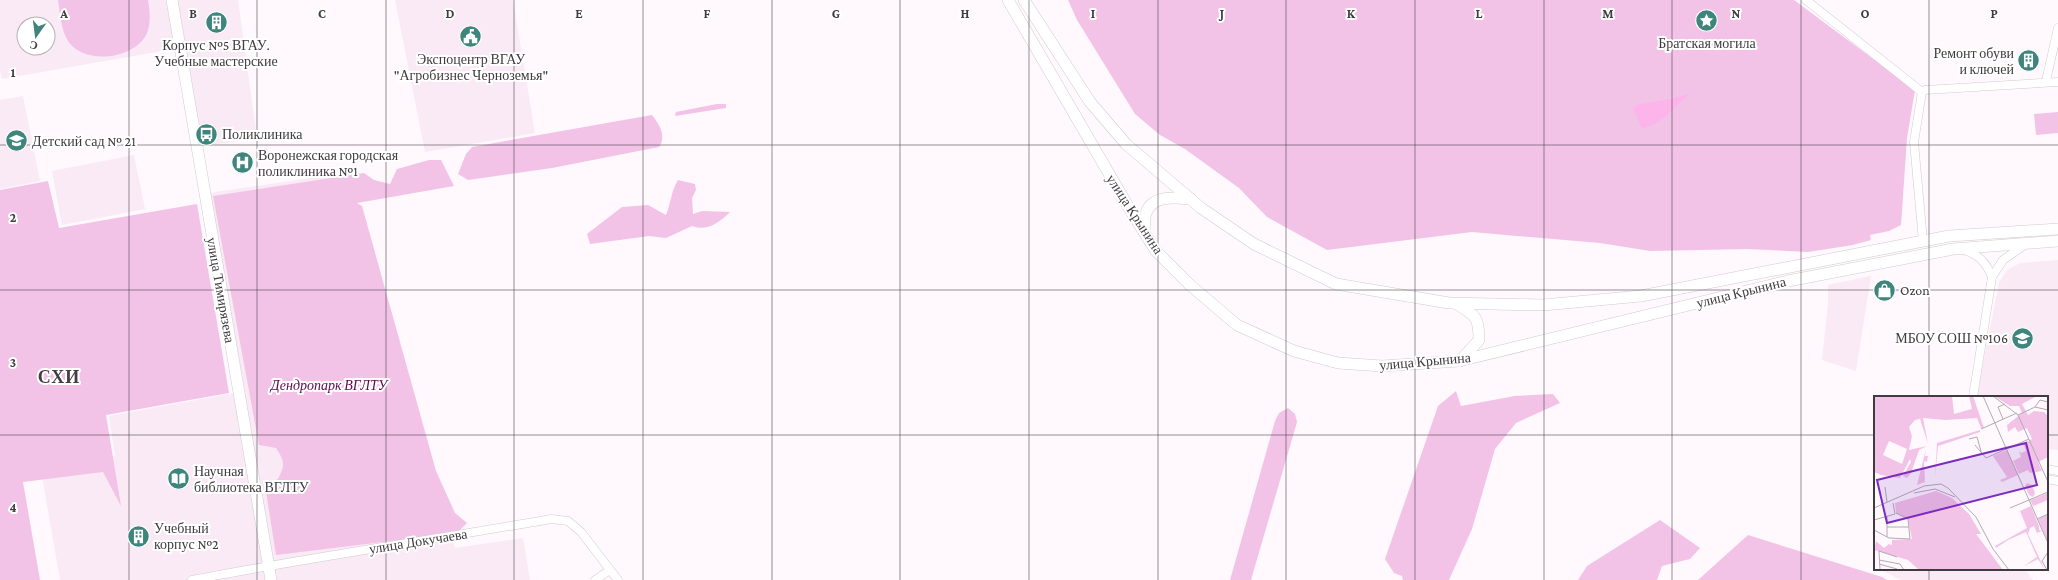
<svg xmlns="http://www.w3.org/2000/svg" width="2058" height="580" font-family="'Crimson Pro',serif">
  <style>
    .built { fill: #f9eaf5; fill-rule: evenodd }
    .green { fill: #f2c3e6 }
    .water { fill: #fcb4ea }
    .lines { fill: none; stroke-linecap: round; stroke-linejoin: round }
    .street-casing { stroke: #d2cad0; stroke-width: 9 }
    .secondary-casing { stroke: #d2cad0; stroke-width: 12 }
    .street { stroke: #fff; stroke-width: 8 }
    .secondary { stroke: #fff; stroke-width: 11 }
    .grid { fill: none; stroke: #3f3b3e; stroke-width: 1; stroke-opacity: 0.55 }
    .labels { text-anchor: middle; dominant-baseline: central; stroke-width: 4; stroke-linejoin: round; paint-order: stroke }
    .poi-label { font-size: 14px; fill: #3f3b3e; stroke: #fff; text-anchor: start }
    .street-label { font-size: 14px; fill: #3f3b3e; stroke: #fff }
    .park-label { font-size: 14px; font-style: italic; fill: #5d0850; stroke: #fff }
    .district-label { font-size: 18px; font-weight: bold; letter-spacing: 1px; fill: #433d41; stroke: #fff }
    .inset-road { fill: none; stroke: #b2acb1; stroke-width: 1 }
    .view { fill: #7b2cbf; fill-opacity: 0.15; stroke: #7b2cbf; stroke-width: 2 }
    .inset-edge { fill: none; stroke: #3f3b3e; stroke-width: 2 }
    .grid-label { font-size: 13px; text-anchor: middle; font-weight: bold; fill: #3f3b3e; stroke: #fff; stroke-width: 4; stroke-linejoin: round; paint-order: stroke }
  </style>
  <rect width="100%" height="100%" fill="#fff8fd"/>
  <g class="built">
    <path d="M0 0H238L257 138 202 146 185 47 2 79 0 71ZM24 24H48V48H24Z"/>
    <path d="M395 0H513L535 133 425 152Z"/>
    <path d="M23 96 40 181 0 189V100Z"/>
    <path d="M134 155 145 209 62 225 52 171Z"/>
    <path d="M345 173 455 548 523 538 530 580H60L41 470 115 456 109 416 245 391 209 193Z"/>
    <path d="M2058 260V450L2047 449V397H1977V393L1999 283 2007 270 2020 263Z"/>
    <path d="M1871 276 1856 371 1822 360 1828 304V285Z"/>
    <path d="M1879 569H2025L2033 580H1901Z"/>
  </g>
  <g class="green">
    <path d="M58 0H148C150 11 151 23 147 33 136 59 84 66 68 41 61 30 60 13 58 0Z"/>
    <path d="M1068 0H1794L1915 90 1907 138 1901 225 1889 231 1870 235 1871 240 1853 245 1808 252 1747 249 1650 251 1600 243 1472 232 1327 250 1267 217 1239 188 1185 149 1160 135 1135 114 1077 20Z"/>
    <path d="M717 104H726V108L675 116 676 112Z"/>
    <path d="M2058 112V133L2036 135 2034 114Z"/>
    <path d="M652 115C659 124 667 136 659 147L552 168 468 180 458 174 466 154 472 147Z"/>
    <path d="M429 160H441L454 186 357 203 362 206 436 471 455 513 467 523 457 533 276 555 265 485 278 479C285 465 285 462 276 448L259 445 213 196 364 173 374 180 390 184 397 169Z"/>
    <path d="M678 180 695 184 696 190 692 198 693 214 702 211 730 212C720 222 707 232 692 226L666 238 649 236 590 244 587 234 622 207 648 205 666 215C671 203 671 191 678 180Z"/>
    <path d="M48 181 59 228 197 204 229 393 106 415 121 506 103 472 23 482 40 580H0V190Z"/>
    <path d="M1456 391 1461 406 1515 396 1553 394 1560 403 1516 423 1495 449 1472 529 1449 580H1403L1402 576 1394 573 1385 559 1438 406Z"/>
    <path d="M1288 408 1295 414 1297 422 1251 580H1230L1275 421 1279 413Z"/>
    <path d="M1660 520 1700 548 1690 559 1662 566 1657 580H1578L1587 566Z"/>
    <path d="M1748 535 1882 577 1887 580H1698Z"/>
  </g>
  <path class="water" d="M1689 94C1674 106 1663 125 1642 128L1633 108 1637 105 1675 98Z"/>
  <g class="lines">
    <defs>
      <g id="street">
        <path d="M1806 0 1922 92"/>
        <path d="M2046 81 2058 28"/>
        <path d="M1923 241 1914 142 1922 92 1925 90 2058 82"/>
        <path d="M1963 250C1978 254 1986 262 1992 277"/>
        <path d="M1973 397 1992 277 2003 260 2026 244"/>
        <path d="M2047 469 2058 471"/>
        <path d="M2047 479 2058 481"/>
        <path d="M192 580C312 557 432 540 551 519L568 521 581 532 618 580"/>
        <path d="M595 580 610 570"/>
      </g>
      <g id="secondary">
        <path d="M172 0 271 580"/>
        <path d="M1008 0 1129 208 1156 251 1190 285 1237 325 1294 351 1338 363 1382 366 1459 361 1788 281 1953 249 2058 241"/>
        <path d="M1024 0 1090 102 1126 144 1201 208 1254 244 1336 284 1449 303 1543 305 1641 296 1949 236 2058 229"/>
        <path d="M1144 232C1145 226 1144 218 1146 213 1153 194 1176 198 1191 199"/>
        <path d="M1457 304C1476 316 1479 317 1479 340L1460 361"/>
      </g>
    </defs>
    <use href="#street" class="street-casing"/>
    <use href="#secondary" class="secondary-casing"/>
    <use href="#street" class="street"/>
    <use href="#secondary" class="secondary"/>
  </g>
  <path class="grid" d="M129 0V580M257 0V580M386 0V580M514 0V580M643 0V580M772 0V580M900 0V580M1029 0V580M1158 0V580M1286 0V580M1415 0V580M1544 0V580M1672 0V580M1801 0V580M1929 0V397M0 145H2058M0 290H2058M0 435H1875M2047 435H2058M1929 569V580"/>
  <defs>
    <symbol id="sight-disc" viewBox="-11 -11 22 22"><circle r="9.5" fill="#3e857d" stroke="#fff"/><path d="M0-6L1.8-2.2L6-1.7L2.9 1.2L3.7 5.4L0 3.3L-3.7 5.4L-2.9 1.2L-6-1.7L-1.8-2.2Z" fill="#fff"/></symbol>
    <symbol id="building-disc" viewBox="-11 -11 22 22"><circle r="9.5" fill="#3e857d" stroke="#fff"/><path d="M-4-6H4V6H1V3H-1V6H-4ZM-2.5-4.3h1.7v1.8h-1.7ZM.8-4.3h1.7v1.8H.8ZM-2.5-1h1.7V.8h-1.7ZM.8-1h1.7V.8H.8Z" fill="#fff"/></symbol>
    <symbol id="civic-disc" viewBox="-11 -11 22 22"><circle r="9.5" fill="#3e857d" stroke="#fff"/><path d="M-.6-6.5H3V-4.5H.6V-3L4-1V1h2V6H-6V1h2V-1L-.6-3ZM-1.2 2.5V6h2.4V2.5Z" fill="#fff"/></symbol>
    <symbol id="bus-disc" viewBox="-11 -11 22 22"><circle r="9.5" fill="#3e857d" stroke="#fff"/><path d="M-5-6H5V4H4V6H2V4H-2V6H-4V4H-5ZM-3.5-4V0h7V-4ZM-3.5 1.2v1.5H-2V1.2ZM2 1.2v1.5H3.5V1.2Z" fill="#fff"/></symbol>
    <symbol id="school-disc" viewBox="-11 -11 22 22"><circle r="9.5" fill="#3e857d" stroke="#fff"/><path d="M0-5L7-2L0 1L-7-2ZM-4 1L0 2.5L4 1V4Q0 6-4 4Z" fill="#fff"/></symbol>
    <symbol id="hospital-disc" viewBox="-11 -11 22 22"><circle r="9.5" fill="#3e857d" stroke="#fff"/><path d="M-5-5h3v3.5h4V-5h3V5h-3V1.5h-4V5h-3Z" fill="#fff"/></symbol>
    <symbol id="shop-disc" viewBox="-11 -11 22 22"><circle r="9.5" fill="#3e857d" stroke="#fff"/><path d="M-5-2.5h2.3a2.7 3.5 0 0 1 5.4 0H5L5.5 6h-11ZM-1.5-2.5h3a1.5 2.3 0 0 0-3 0Z" fill="#fff"/></symbol>
    <symbol id="library-disc" viewBox="-11 -11 22 22"><circle r="9.5" fill="#3e857d" stroke="#fff"/><path d="M-6-4Q-3-5.5-.7-3.5V5Q-3 3-6 4ZM6-4Q3-5.5 .7-3.5V5Q3 3 6 4Z" fill="#fff"/></symbol>
  </defs>
  <g fill-rule="evenodd">
    <use href="#sight-disc" x="1694" y="8" width="25" height="25"/>
    <use href="#building-disc" x="204" y="10" width="25" height="25"/>
    <use href="#civic-disc" x="458" y="24" width="25" height="25"/>
    <use href="#building-disc" x="2016" y="48" width="25" height="25"/>
    <use href="#bus-disc" x="194" y="122" width="25" height="25"/>
    <use href="#school-disc" x="4" y="128" width="25" height="25"/>
    <use href="#hospital-disc" x="230" y="150" width="25" height="25"/>
    <use href="#shop-disc" x="1872" y="278" width="25" height="25"/>
    <use href="#school-disc" x="2010" y="326" width="25" height="25"/>
    <use href="#library-disc" x="166" y="466" width="25" height="25"/>
    <use href="#building-disc" x="126" y="524" width="25" height="25"/>
  </g>
  <g class="labels">
    <g class="poi-label">
      <text x="1707" y="43" text-anchor="middle">Братская могила</text>
      <text x="216" y="45" text-anchor="middle">Корпус №5 ВГАУ.<tspan x="216" dy="16">Учебные мастерские</tspan></text>
      <text x="2014" y="53" text-anchor="end">Ремонт обуви<tspan x="2014" dy="16">и ключей</tspan></text>
      <text x="471" y="59" text-anchor="middle">Экспоцентр ВГАУ<tspan x="471" dy="16">"Агробизнес Черноземья"</tspan></text>
      <text x="222" y="134">Поликлиника</text>
      <text x="32" y="141">Детский сад № 21</text>
      <text x="258" y="155">Воронежская городская<tspan x="258" dy="16">поликлиника №1</tspan></text>
      <text x="1900" y="290">Ozon</text>
      <text x="2008" y="338" text-anchor="end">МБОУ СОШ №106</text>
      <text x="194" y="471">Научная<tspan x="194" dy="16">библиотека ВГЛТУ</tspan></text>
      <text x="154" y="528">Учебный<tspan x="154" dy="16">корпус №2</tspan></text>
    </g>
    <g class="street-label">
      <text transform="translate(1135 214) rotate(57)">улица Крынина</text>
      <text transform="translate(221 290) rotate(80)">улица Тимирязева</text>
      <text transform="translate(1741 292) rotate(-14)">улица Крынина</text>
      <text transform="translate(1425 361) rotate(-5)">улица Крынина</text>
      <text transform="translate(418 541) rotate(-9)">улица Докучаева</text>
    </g>
    <g class="park-label">
      <text x="329" y="385">Дендропарк ВГЛТУ</text>
    </g>
    <g class="district-label">
      <text x="59" y="377">СХИ</text>
    </g>
  </g>
  <g transform="translate(1874 396)">
    <rect width="174" height="174" fill="#fff8fd"/>
    <path d="M0 0H78L80 18 98 13 95 0H99L110 32H107L103 22 71 24 49 22 54 48 46 23 49 22 41 24 35 31 38 40 35 54 53 50 45 54 37 77 33 82 29 80 37 66 36 63 26 82 7 79 0 76ZM15 45 33 53 28 68 9 59ZM120 0H163L148 8 154 19 160 15 170 16 174 20V61L164 66 168 75 156 77 154 74 145 78 139 65 147 61 145 55 147 57 152 55 149 47 158 43 153 32 144 36 141 31 134 36 133 29 148 17 145 10H136ZM106 34V36L64 50 61 83 63 47ZM52 53 51 60H54L53 66 50 65 51 86 43 89ZM133 54 144 79 128 86 126 84 133 81 119 60ZM153 87 158 89 161 97 159 101 155 99 151 90ZM62 95 78 102 95 118 107 138H102L129 174H45L34 164 0 154 2 145 10 152 15 148 18 149V144L38 143 34 123 22 117 21 107ZM174 97V104L159 110 156 104ZM157 110 165 130V134L168 135 163 137 160 130 156 132 154 138 171 174 164 163 150 170 163 161 152 136 134 144 122 152 121 150 153 132 146 115ZM172 119 174 120V147L164 123Z" fill="#f2c3e6" fill-rule="evenodd"/>
    <path class="inset-road" d="M109 0 174 147M119 0 144 19 174 86M161 11 174 14M144 19 161 11 166 4 174 6M129 23 124 11 131 8M107 33 143 17M95 43 103 41 108 59M101 49 112 62 155 43M11 91 13 106M40 97 61 93 81 101M0 112 50 90 67 88 74 92 102 121 119 153 135 174M136 112 174 96M13 120V141M163 123 174 118M0 124 21 118 19 107M13 131H35M0 134 15 142 36 143 34 123 22 117M5 164 26 168 30 174M5 168 23 173M6 174 5 155 23 161M173 174 168 165 174 156"/>
    <path class="view" d="M152 47 163 89 13 127 3 84Z"/>
    <rect width="174" height="174" class="inset-edge"/>
  </g>
  <g class="grid-label">
    <text x="64" y="18">A</text>
    <text x="193" y="18">B</text>
    <text x="322" y="18">C</text>
    <text x="450" y="18">D</text>
    <text x="579" y="18">E</text>
    <text x="707" y="18">F</text>
    <text x="836" y="18">G</text>
    <text x="965" y="18">H</text>
    <text x="1093" y="18">I</text>
    <text x="1222" y="18">J</text>
    <text x="1351" y="18">K</text>
    <text x="1479" y="18">L</text>
    <text x="1608" y="18">M</text>
    <text x="1736" y="18">N</text>
    <text x="1865" y="18">O</text>
    <text x="1994" y="18">P</text>
    <text x="13" y="77">1</text>
    <text x="13" y="222">2</text>
    <text x="13" y="367">3</text>
    <text x="13" y="512">4</text>
  </g>
  <g transform="translate(36 36) rotate(194)"><circle r="19" fill="#ffffff" stroke="#b2b1b2"/>
  <path d="M0-3L7 15L0 10L-7 15Z" fill="#3e857d"/>
  <text y="-6" font-size="11" font-weight="bold" text-anchor="middle" fill="#3f3b3e">С</text>
  </g>
</svg>
